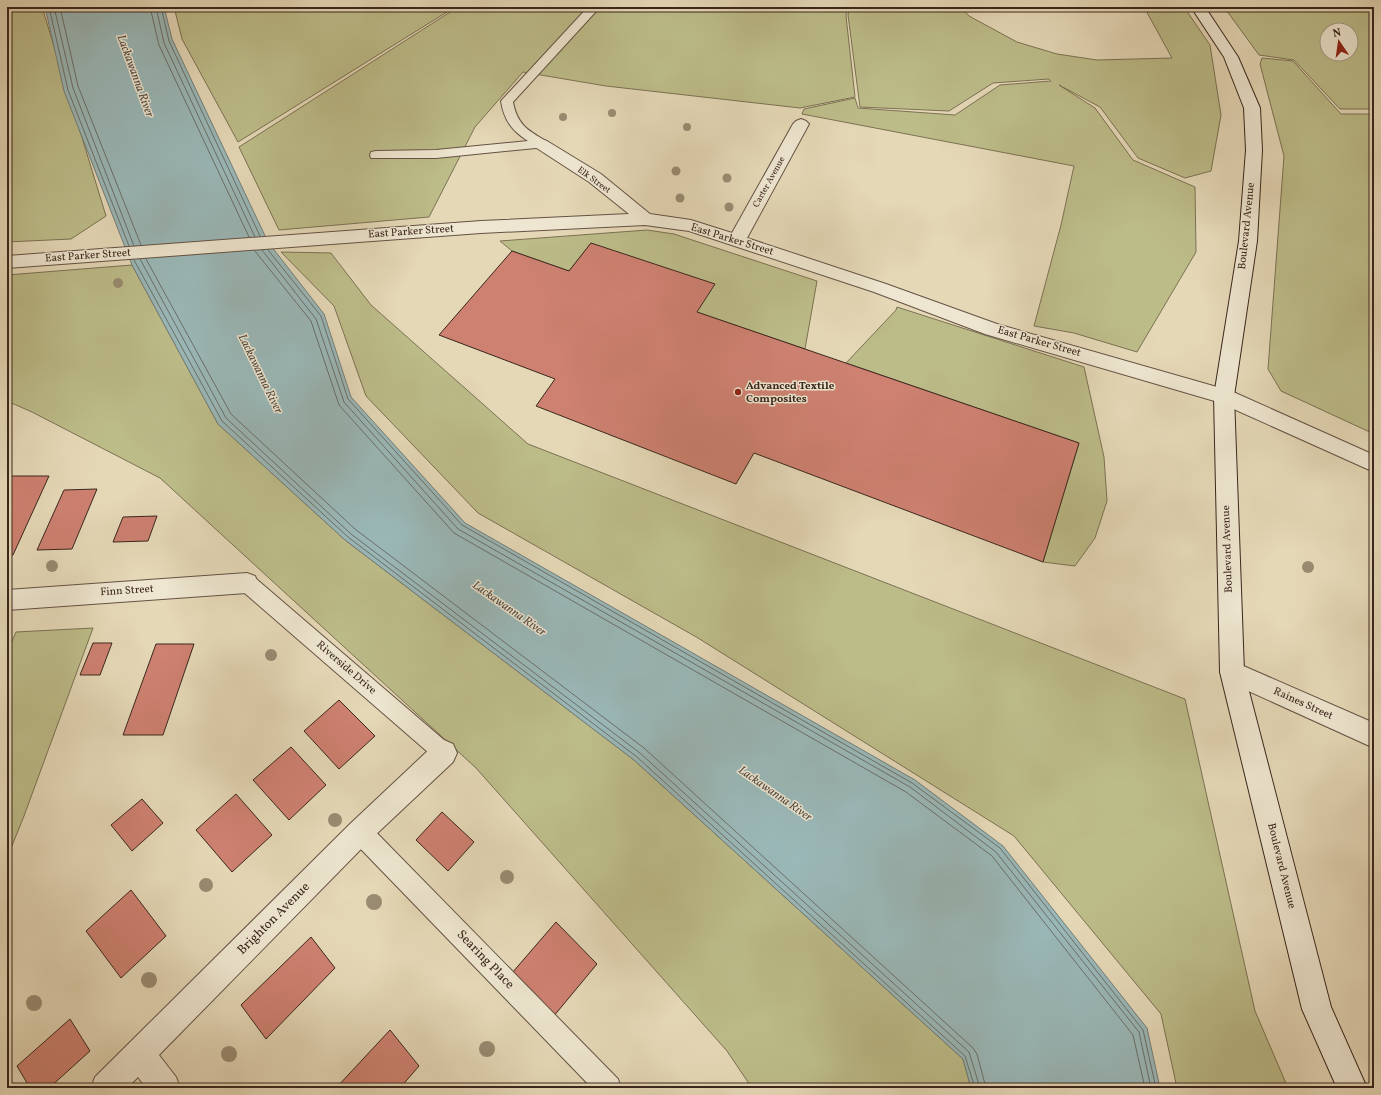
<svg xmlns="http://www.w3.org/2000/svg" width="1381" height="1095" font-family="Vollkorn,serif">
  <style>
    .green { fill: #bcbc89; stroke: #7b7153; fill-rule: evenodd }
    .water { fill: #9ab8b8; stroke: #747e7a }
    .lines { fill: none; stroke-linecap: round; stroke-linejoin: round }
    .shore { stroke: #6a6f6a; stroke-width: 1 }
    .building { fill: #ce8171; stroke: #3a261d }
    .lane-casing { stroke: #655244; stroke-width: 2 }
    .street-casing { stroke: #655244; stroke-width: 2 }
    .secondary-casing { stroke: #3a261d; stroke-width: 2 }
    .lane { fill: #eee6d0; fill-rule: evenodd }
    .street { fill: #eee6d0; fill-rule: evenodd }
    .secondary { fill: #eee6d0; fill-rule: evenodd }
    .tree { fill: #998b71 }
    .poi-dot { fill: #8f2418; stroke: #eee6d0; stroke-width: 1.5 }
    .labels { text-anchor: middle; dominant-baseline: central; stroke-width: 3; stroke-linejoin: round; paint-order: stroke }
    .far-street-label { font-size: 9px; fill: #3a261d; stroke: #eee6d0 }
    .street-label { font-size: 11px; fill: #3a261d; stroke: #eee6d0 }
    .poi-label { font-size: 11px; font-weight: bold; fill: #3a261d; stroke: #eee6d0; text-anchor: start }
    .water-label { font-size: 12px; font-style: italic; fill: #524a44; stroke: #eee6d0 }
    .near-street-label { font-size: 13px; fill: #3a261d; stroke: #eee6d0 }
  </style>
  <rect width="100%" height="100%" fill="#e5d8b7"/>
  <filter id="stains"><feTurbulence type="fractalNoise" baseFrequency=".005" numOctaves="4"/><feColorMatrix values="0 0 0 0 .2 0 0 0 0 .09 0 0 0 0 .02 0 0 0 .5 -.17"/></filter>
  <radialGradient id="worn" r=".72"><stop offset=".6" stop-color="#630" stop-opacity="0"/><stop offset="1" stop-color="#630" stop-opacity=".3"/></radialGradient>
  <g class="green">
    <path d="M7 7H42L106 216 71 239 7 242Z"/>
    <path d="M174 7H455L238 142 182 39Z"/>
    <path d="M458 7H847L846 16 855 97 800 108 606 86 523 72 475 127 429 217 279 230 239 147Z"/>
    <path d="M849 7H961L969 16 1017 42 1057 54 1097 60 1172 58 1144 7H1184L1210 45 1221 115 1211 171 1185 178 1138 158 1100 107 1059 85 1095 108 1133 160 1195 187 1196 252 1137 352 1074 333 1034 326 1061 225 1074 166 802 114 804 109 855 98 858 108 955 115 1000 85 1051 81 1049 79 993 83 949 111 860 107 848 15Z"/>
    <path d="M1224 7H1374V109H1340L1294 60 1259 55ZM1327 30H1351V54H1327Z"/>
    <path d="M1262 58 1293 61 1341 114H1374V434L1281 391 1268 369 1284 156 1260 64Z"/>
    <path d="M647 230 674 234 817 281 805 349 697 312 591 243 569 271 512 251 500 241Z"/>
    <path d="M281 252 331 253 371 305 528 444 1185 699 1255 1011 1288 1088H1177L1161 1014 1014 836 698 638 478 513 366 396 334 306Z"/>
    <path d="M132 265 218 424 345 540 634 760 963 1059 971 1088H752L727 1051 476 768 160 478 32 412 7 401V275Z"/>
    <path d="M897 307 1084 367 1104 457 1107 501 1095 538 1075 566 1043 562 1079 443 846 363 896 310Z"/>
    <path d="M93 628 24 816 7 858V653L16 632Z"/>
  </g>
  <path class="water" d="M45 7H164L172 39 268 242 324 314 351 397 465 523 915 780 1003 846 1147 1028 1160 1088H971L963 1059 634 760 345 540 218 424 132 265 64 91Z"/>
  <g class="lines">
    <g class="shore">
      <path d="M49 7 68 90 129 246"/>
      <path d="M54 7 73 88 134 246"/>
      <path d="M60 7 78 86 141 245"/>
      <path d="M150 7 159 45 249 237"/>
      <path d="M156 7 164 43 255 237"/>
      <path d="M161 7 169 41 260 236"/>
      <path d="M262 250 316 319 344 402 458 529 910 787 996 852 1139 1032 1151 1088"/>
      <path d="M268 250 321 316 348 399 462 525 912 783 1000 848 1143 1030 1156 1088"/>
      <path d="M255 251 311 321 339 405 454 533 906 792 992 856 1133 1035 1145 1088"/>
      <path d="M140 259 226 418 351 534 640 753 969 1052 980 1088"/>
      <path d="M146 259 231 414 355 529 644 748 973 1048 977 1054 986 1088"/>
      <path d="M134 260 222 421 348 537 637 757 965 1056 975 1088"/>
    </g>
  </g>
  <g class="building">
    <path d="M591 243 715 284 697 312 1079 443 1043 562 754 453 736 484 536 406 555 379 439 335 512 251 569 271Z"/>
    <path d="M9 476H49L13 555H7V481Z"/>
    <path d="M97 489 72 549 37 550 64 490Z"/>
    <path d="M157 516 148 541 113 542 123 517Z"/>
    <path d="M93 643H112L100 675H80Z"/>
    <path d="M156 644H194L163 735H123Z"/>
    <path d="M339 700 375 736 339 769 304 731Z"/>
    <path d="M291 747 326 785 289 820 253 780Z"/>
    <path d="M236 794 272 835 232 872 196 830Z"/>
    <path d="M142 799 163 823 132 851 111 825Z"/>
    <path d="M442 812 474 842 448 871 416 840Z"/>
    <path d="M131 890 166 936 121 978 86 931Z"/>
    <path d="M556 922 597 964 553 1017 512 973Z"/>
    <path d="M311 937 335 968 266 1039 241 1005Z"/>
    <path d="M70 1019 90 1051 49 1088H30L17 1066Z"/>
    <path d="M390 1030 419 1066 400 1088H336Z"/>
  </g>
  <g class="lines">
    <defs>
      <g id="lane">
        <path d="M588 7H600L513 102C517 124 527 130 546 141L547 144 546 147 436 158H371L370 155 371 152 376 151 436 150 528 141C512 131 504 120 501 101Z"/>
        <path d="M247 575 254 577 451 746 454 753 451 760 444 763 437 760 240 589 238 583 240 577Z"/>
        <path d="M360 821 368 824 618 1079 621 1088H592L352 840 349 832 352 824Z"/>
      </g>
      <g id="street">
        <path d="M801 119 806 121 809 124 747 238 886 284 997 324 1231 391 1374 455V472L1218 402 985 334 874 292 689 231 645 225 481 233 7 268V256L481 221 629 214 589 182 535 147 533 144 535 141 541 139 547 141 601 174 650 214 691 220 732 233 793 124 796 121Z"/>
        <path d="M247 573 255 576 258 583 255 590 247 593 7 610V590Z"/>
        <path d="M1232 661 1374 723V748L1224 680 1220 672 1224 664Z"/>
        <path d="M444 740 453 744 457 753 453 762 369 841 159 1055 176 1077 180 1088H146L138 1077 127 1088H91L95 1077 351 823 435 744Z"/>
      </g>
      <path id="secondary" d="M1191 7H1205L1238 57 1260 108 1262 150 1257 241 1234 396 1244 672 1331 1007 1367 1088H1337L1302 1009 1220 672 1214 396 1239 241 1246 150 1244 108 1224 57Z"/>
    </defs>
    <use href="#lane" class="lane-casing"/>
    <use href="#street" class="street-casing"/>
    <use href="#secondary" class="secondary-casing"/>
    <use href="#lane" class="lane"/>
    <use href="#street" class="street"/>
    <use href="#secondary" class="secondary"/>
  </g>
  <g class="tree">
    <circle cx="612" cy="113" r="4"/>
    <circle cx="563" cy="117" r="4"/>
    <circle cx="687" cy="127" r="4"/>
    <circle cx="676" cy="171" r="4.5"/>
    <circle cx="727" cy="178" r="4.5"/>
    <circle cx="680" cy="198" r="4.5"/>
    <circle cx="729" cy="207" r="4.5"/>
    <circle cx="118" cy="283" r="5"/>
    <circle cx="52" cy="566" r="6"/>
    <circle cx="1308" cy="567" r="6"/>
    <circle cx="271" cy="655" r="6"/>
    <circle cx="335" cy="820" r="7"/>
    <circle cx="507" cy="877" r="7"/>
    <circle cx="206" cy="885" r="7"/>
    <circle cx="374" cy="902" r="8"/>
    <circle cx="149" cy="980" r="8"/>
    <circle cx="34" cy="1003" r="8"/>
    <circle cx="487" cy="1049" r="8"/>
    <circle cx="229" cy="1054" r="8"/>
  </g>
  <circle class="poi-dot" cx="738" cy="392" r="4"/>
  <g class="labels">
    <g class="far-street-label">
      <text transform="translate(594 180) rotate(36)">Elk Street</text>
      <text transform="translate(769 182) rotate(-61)">Carter Avenue</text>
    </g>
    <g class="street-label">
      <text transform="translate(1247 226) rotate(-84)">Boulevard Avenue</text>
      <text transform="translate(411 232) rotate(-4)">East Parker Street</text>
      <text transform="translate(732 240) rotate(17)">East Parker Street</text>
      <text transform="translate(88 256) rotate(-4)">East Parker Street</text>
      <text transform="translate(1039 342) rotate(16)">East Parker Street</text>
      <text transform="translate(1228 549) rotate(-92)">Boulevard Avenue</text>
      <text transform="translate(127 591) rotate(-4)">Finn Street</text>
      <text transform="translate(346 668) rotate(41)">Riverside Drive</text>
      <text transform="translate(1303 704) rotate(24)">Raines Street</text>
      <text transform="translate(1281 866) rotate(76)">Boulevard Avenue</text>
    </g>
    <g class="poi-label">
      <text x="746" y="386">Advanced Textile<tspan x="746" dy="13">Composites</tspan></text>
    </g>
    <g class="water-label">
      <text transform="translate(135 76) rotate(70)">Lackawanna River</text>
      <text transform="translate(260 374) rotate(64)">Lackawanna River</text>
      <text transform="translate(509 609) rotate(35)">Lackawanna River</text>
      <text transform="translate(775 794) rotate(35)">Lackawanna River</text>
    </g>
    <g class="near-street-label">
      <text transform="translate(274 919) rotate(-45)">Brighton Avenue</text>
      <text transform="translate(485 960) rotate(46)">Searing Place</text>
    </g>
  </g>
  <rect width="1381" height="1095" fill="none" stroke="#e5d8b7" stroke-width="24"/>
  <rect x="8" y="8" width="1365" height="1079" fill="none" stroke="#3a261d" stroke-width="2"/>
  <rect x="12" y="12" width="1357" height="1071" fill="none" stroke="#3a261d"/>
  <g transform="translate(1339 42) rotate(347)"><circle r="19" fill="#eee6d0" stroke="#a69988"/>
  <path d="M0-3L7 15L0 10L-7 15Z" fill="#8f2418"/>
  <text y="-6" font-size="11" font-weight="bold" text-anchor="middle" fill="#3a261d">N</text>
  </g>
  <rect width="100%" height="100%" filter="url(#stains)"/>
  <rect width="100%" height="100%" fill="url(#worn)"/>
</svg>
